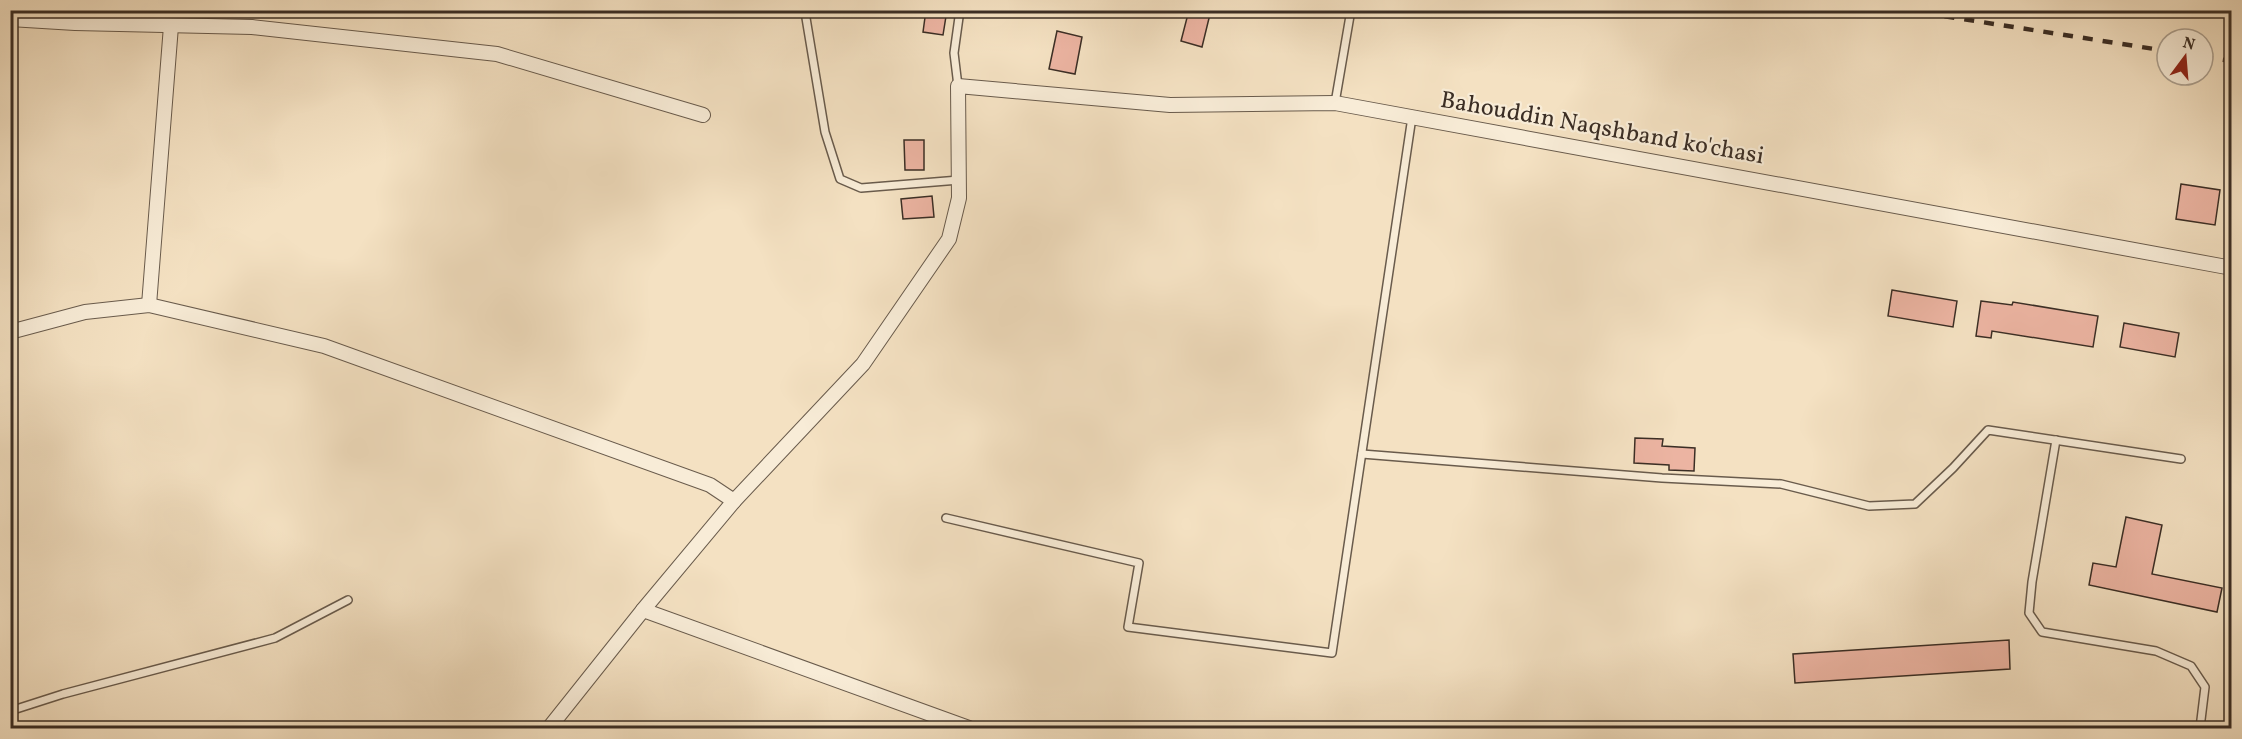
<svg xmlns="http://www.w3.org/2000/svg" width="2242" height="739" font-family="Vollkorn,serif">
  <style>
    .building { fill: #ecb4a2; stroke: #3b2e25; stroke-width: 1.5 }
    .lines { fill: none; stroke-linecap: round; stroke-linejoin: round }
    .service-casing { stroke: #695b4c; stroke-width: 10 }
    .minor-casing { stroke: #695b4c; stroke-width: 16 }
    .service { stroke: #f8ecd7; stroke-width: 7 }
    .minor { stroke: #f8ecd7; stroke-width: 14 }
    .rail { stroke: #3b2e25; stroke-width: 4.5; stroke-dasharray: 10 10; stroke-linecap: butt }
    .labels { text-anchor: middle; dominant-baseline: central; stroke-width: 4.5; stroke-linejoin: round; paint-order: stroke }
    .street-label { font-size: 24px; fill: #3b2e25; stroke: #f8ecd7 }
  </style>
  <rect width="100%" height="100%" fill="#f4e1c2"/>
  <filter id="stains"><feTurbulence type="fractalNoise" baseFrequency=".00333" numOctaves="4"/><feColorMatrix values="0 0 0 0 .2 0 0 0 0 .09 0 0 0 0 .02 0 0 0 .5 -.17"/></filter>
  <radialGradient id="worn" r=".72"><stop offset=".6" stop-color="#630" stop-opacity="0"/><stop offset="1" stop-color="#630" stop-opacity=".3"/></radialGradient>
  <g class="building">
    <path d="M926 10H947L943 35 923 32Z"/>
    <path d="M1189 10H1211L1202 47 1181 41Z"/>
    <path d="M1057 31 1082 37 1075 74 1049 69Z"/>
    <path d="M904 140H924V170H905Z"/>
    <path d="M2181 184 2220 190 2215 225 2176 219Z"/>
    <path d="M932 196 934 217 903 219 901 199Z"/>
    <path d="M1892 290 1957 301 1953 327 1888 316Z"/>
    <path d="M1981 301 2012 305 2013 302 2098 316 2093 347 1992 331 1991 338 1976 336Z"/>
    <path d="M2124 323 2179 333 2175 357 2120 347Z"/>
    <path d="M1635 438 1663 439 1662 446 1695 448 1694 471 1669 470V465L1634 463Z"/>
    <path d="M2126 517 2162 525 2152 574 2222 588 2217 612 2089 585 2093 563 2116 567Z"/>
    <path d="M2009 640 2010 669 1795 683 1793 654Z"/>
  </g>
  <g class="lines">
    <defs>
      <g id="service">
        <path d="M806 18 825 132 840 179 861 188 959 180"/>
        <path d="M958 86 954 53 960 10"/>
        <path d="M1335 103 1351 10"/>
        <path d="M2056 440 2032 582 2029 613 2042 632 2156 651 2191 666 2205 687 2200 728"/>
        <path d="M1362 454 1662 478 1781 484 1869 506 1915 504 1953 468 1988 430 2181 459"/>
        <path d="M946 518 1139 563 1128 627 1332 653 1412 117"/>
        <path d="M10 711 63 694 275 638 348 600"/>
      </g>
      <g id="minor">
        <path d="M10 19 75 23 252 27 497 54 703 115"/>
        <path d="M149 305 171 26"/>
        <path d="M10 332 85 312 149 305 324 346 710 485 734 501"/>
        <path d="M643 610 969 728"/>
        <path d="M549 728 643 610 734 501 863 364 949 239 959 198 958 86 1170 105 1335 103 2232 268"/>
      </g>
    </defs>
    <use href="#service" class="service-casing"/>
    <use href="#minor" class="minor-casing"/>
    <use href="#service" class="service"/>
    <use href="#minor" class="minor"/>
    <g class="rail">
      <path d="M1905 10 2167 51"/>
      <path d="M2203 57 2232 61"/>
    </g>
  </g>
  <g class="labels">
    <g class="street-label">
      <text transform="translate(1602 129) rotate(10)">Bahouddin Naqshband ko'chasi</text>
    </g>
  </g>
  <rect width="2242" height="739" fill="none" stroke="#f4e1c2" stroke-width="36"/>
  <rect x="12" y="12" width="2218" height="715" fill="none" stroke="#3b2e25" stroke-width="3"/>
  <rect x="18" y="18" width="2206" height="703" fill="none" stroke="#3b2e25" stroke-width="1.5"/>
  <g transform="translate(2185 57) rotate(16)"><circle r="28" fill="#f8ecd7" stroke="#aca090" stroke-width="1.5"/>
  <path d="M0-4.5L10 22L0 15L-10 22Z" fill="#8f2418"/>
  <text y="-9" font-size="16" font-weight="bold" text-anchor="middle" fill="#3b2e25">N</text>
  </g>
  <rect width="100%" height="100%" filter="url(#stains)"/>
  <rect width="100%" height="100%" fill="url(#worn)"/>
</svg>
